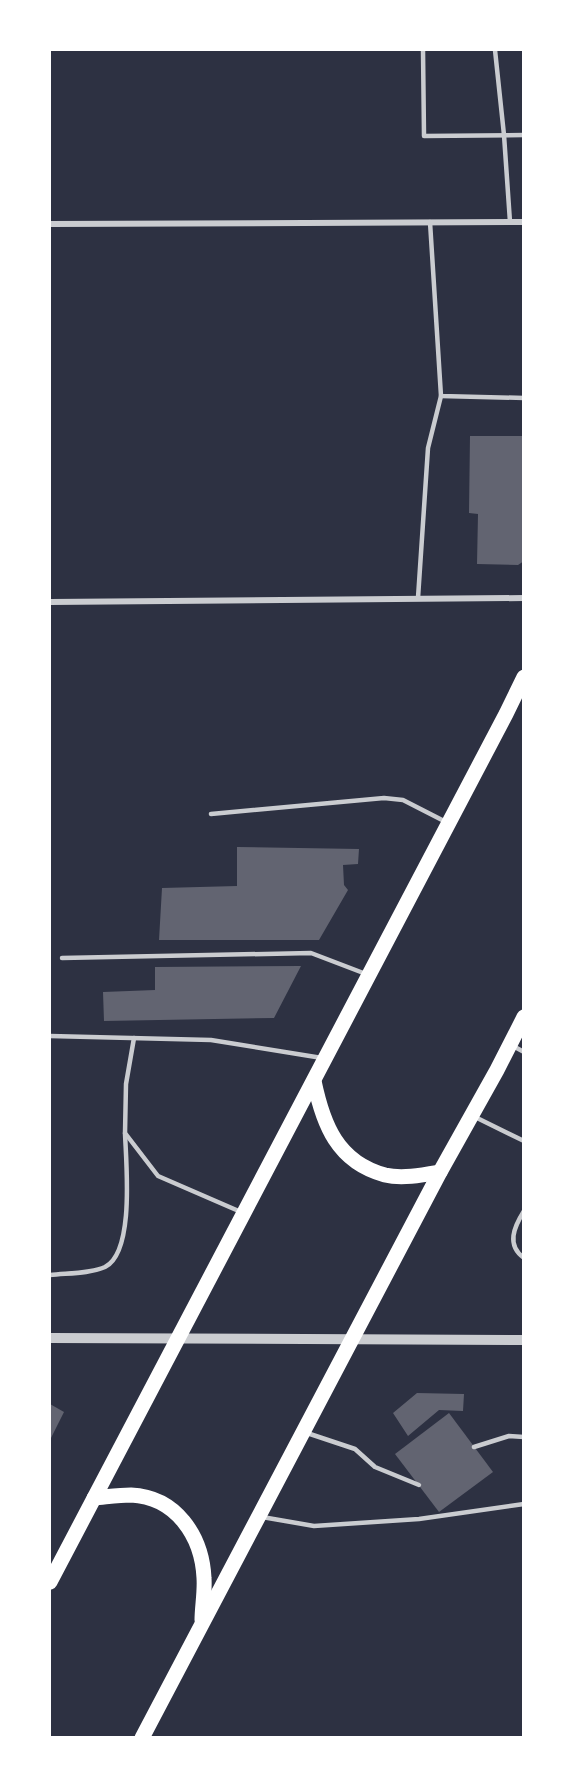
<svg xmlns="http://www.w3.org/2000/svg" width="573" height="1787" font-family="'Open Sans',sans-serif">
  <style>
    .building { fill: #626471 }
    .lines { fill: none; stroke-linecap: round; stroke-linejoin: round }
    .service { stroke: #caccd0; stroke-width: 4.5 }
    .minor { stroke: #caccd0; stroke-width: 6 }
    .tertiary { stroke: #caccd0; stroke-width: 10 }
    .primary { stroke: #fff; stroke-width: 15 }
  </style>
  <rect width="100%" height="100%" fill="#2d3142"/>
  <g class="building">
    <path d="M470 436H524V561L518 565 477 564 478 514 469 513Z"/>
    <path d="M237 847 359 849 358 864 343 865 344 885 348 890 319 940H159L162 888 237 886Z"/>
    <path d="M301 966 274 1018 104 1021 103 992 155 990V967Z"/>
    <path d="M417 1393 464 1394 463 1411 439 1410 408 1436 393 1413Z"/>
    <path d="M50 1404 64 1412 50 1440Z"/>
    <path d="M449 1413 493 1472 439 1512 395 1454Z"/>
  </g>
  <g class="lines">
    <g class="service">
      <path d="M423 50 424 136 524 135"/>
      <path d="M495 50 504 135 510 222"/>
      <path d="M430 222 441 396 524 398"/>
      <path d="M418 598 428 448 441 396"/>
      <path d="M211 814 384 798 403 800 446 822"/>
      <path d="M62 958 311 953 366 974"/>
      <path d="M50 1036 211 1040 322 1058"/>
      <path d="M134 1038 126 1084 125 1133 158 1176 241 1212"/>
      <path d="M513 1046 524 1052"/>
      <path d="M475 1117 524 1141"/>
      <path d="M524 1211C514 1227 506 1245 524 1258"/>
      <path d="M50 1275C67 1273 89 1274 105 1267 135 1252 126 1163 125 1133"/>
      <path d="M307 1433 355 1449 375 1467 419 1485"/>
      <path d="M474 1447 509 1436 524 1437"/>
      <path d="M262 1517 314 1526 419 1519 524 1504"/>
    </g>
    <g class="minor">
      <path d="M50 224 524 222"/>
      <path d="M50 602 524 598"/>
    </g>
    <path class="tertiary" d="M50 1338 524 1340"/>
    <g class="primary">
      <path d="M314 1081C323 1124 337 1162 385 1175 402 1179 423 1175 440 1172"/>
      <path d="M94 1498C106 1497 119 1495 131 1495 176 1497 202 1536 204 1578 205 1592 202 1607 202 1620"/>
      <path d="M50 1582 506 714 524 677"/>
      <path d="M142 1738 440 1172 497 1070 524 1017"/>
    </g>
  </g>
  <rect width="573" height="1787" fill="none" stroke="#ffffff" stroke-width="102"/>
</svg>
